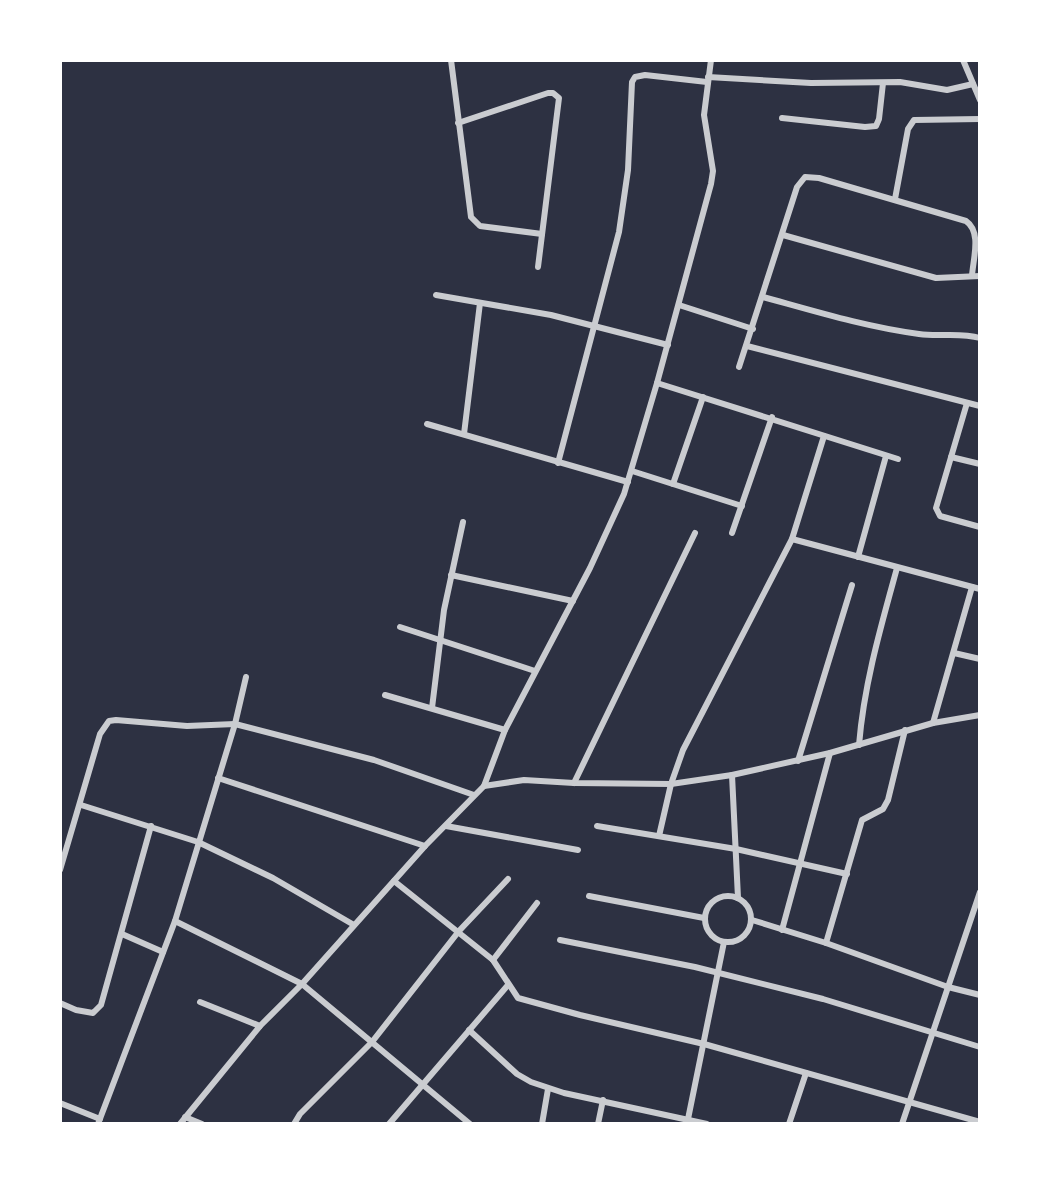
<svg xmlns="http://www.w3.org/2000/svg" width="1040" height="1184" font-family="Rubik,sans-serif">
  <style>
    .lines { fill: none; stroke-linecap: round; stroke-linejoin: round }
    .minor { stroke: #caccd0; stroke-width: 6 }
  </style>
  <rect width="100%" height="100%" fill="#2d3142"/>
  <g class="lines">
    <g class="minor">
      <path d="M451 60 471 217 480 226 542 234"/>
      <path d="M963 60 980 100"/>
      <path d="M708 77 811 83 900 82 947 90 973 84"/>
      <path d="M782 118 865 127 876 126 879 119 883 83"/>
      <path d="M458 123 548 93H553L559 98 538 267"/>
      <path d="M895 199 908 129 914 120 980 119"/>
      <path d="M783 235 936 278 980 276"/>
      <path d="M436 295 551 315 668 345"/>
      <path d="M763 297C814 311 866 327 919 334 940 337 960 332 980 338"/>
      <path d="M679 305 753 329"/>
      <path d="M747 346 980 406"/>
      <path d="M739 367 797 187 805 177 819 178 966 221C982 232 973 259 972 276"/>
      <path d="M657 383 898 459"/>
      <path d="M967 403 936 508 940 516 980 527"/>
      <path d="M427 424 628 482"/>
      <path d="M464 434 480 303"/>
      <path d="M951 457 980 464"/>
      <path d="M558 463 619 232 628 170 632 82 635 77 645 75 707 82"/>
      <path d="M632 471 742 506"/>
      <path d="M673 484 703 397"/>
      <path d="M732 533 772 417"/>
      <path d="M792 539 980 589"/>
      <path d="M858 557 886 456"/>
      <path d="M451 575 573 601"/>
      <path d="M400 627 535 671"/>
      <path d="M954 653 980 659"/>
      <path d="M385 695 505 730"/>
      <path d="M432 708 444 610 463 522"/>
      <path d="M933 723 972 587"/>
      <path d="M859 745C864 684 881 626 897 568"/>
      <path d="M798 761 852 585"/>
      <path d="M732 775 738 898"/>
      <path d="M218 778 425 846"/>
      <path d="M574 783 695 533"/>
      <path d="M484 786 505 730 590 568 624 494 657 383 711 184 713 171 704 115 711 60"/>
      <path d="M81 805 198 842 273 878 354 925"/>
      <path d="M446 826 578 850"/>
      <path d="M597 826 736 849 847 874"/>
      <path d="M659 836 671 784 683 750 792 539 824 436"/>
      <path d="M60 870 100 734 109 721 116 720 187 726 235 724 374 760 474 795"/>
      <path d="M394 881 493 960 518 998 580 1015 704 1044 980 1122"/>
      <circle cx="728" cy="919" r="23"/>
      <path d="M589 896 704 918"/>
      <path d="M752 920 826 943 948 987 980 995"/>
      <path d="M175 921 302 984 470 1124"/>
      <path d="M782 930 830 753"/>
      <path d="M122 934 163 952"/>
      <path d="M560 940 695 967 823 999 980 1047"/>
      <path d="M826 943 862 820 883 809 888 800 905 730"/>
      <path d="M493 960 537 903"/>
      <path d="M200 1002 260 1026"/>
      <path d="M60 1003 76 1010 93 1013 101 1005 151 826"/>
      <path d="M469 1030 517 1074 531 1082 564 1093 707 1124"/>
      <path d="M60 1103 100 1119"/>
      <path d="M185 1117 202 1124"/>
      <path d="M98 1124 175 921 235 724 246 677"/>
      <path d="M180 1124 260 1026 302 984 425 846 484 786 524 780 574 783 671 784 732 775 830 753 933 723 980 715"/>
      <path d="M294 1124 300 1114 372 1042 459 931 508 879"/>
      <path d="M389 1124 508 985"/>
      <path d="M542 1124 548 1089"/>
      <path d="M598 1124 603 1100"/>
      <path d="M687 1124 724 942"/>
      <path d="M789 1124 806 1073"/>
      <path d="M902 1124 980 892"/>
    </g>
  </g>
  <rect width="1040" height="1184" fill="none" stroke="#ffffff" stroke-width="124"/>
</svg>
